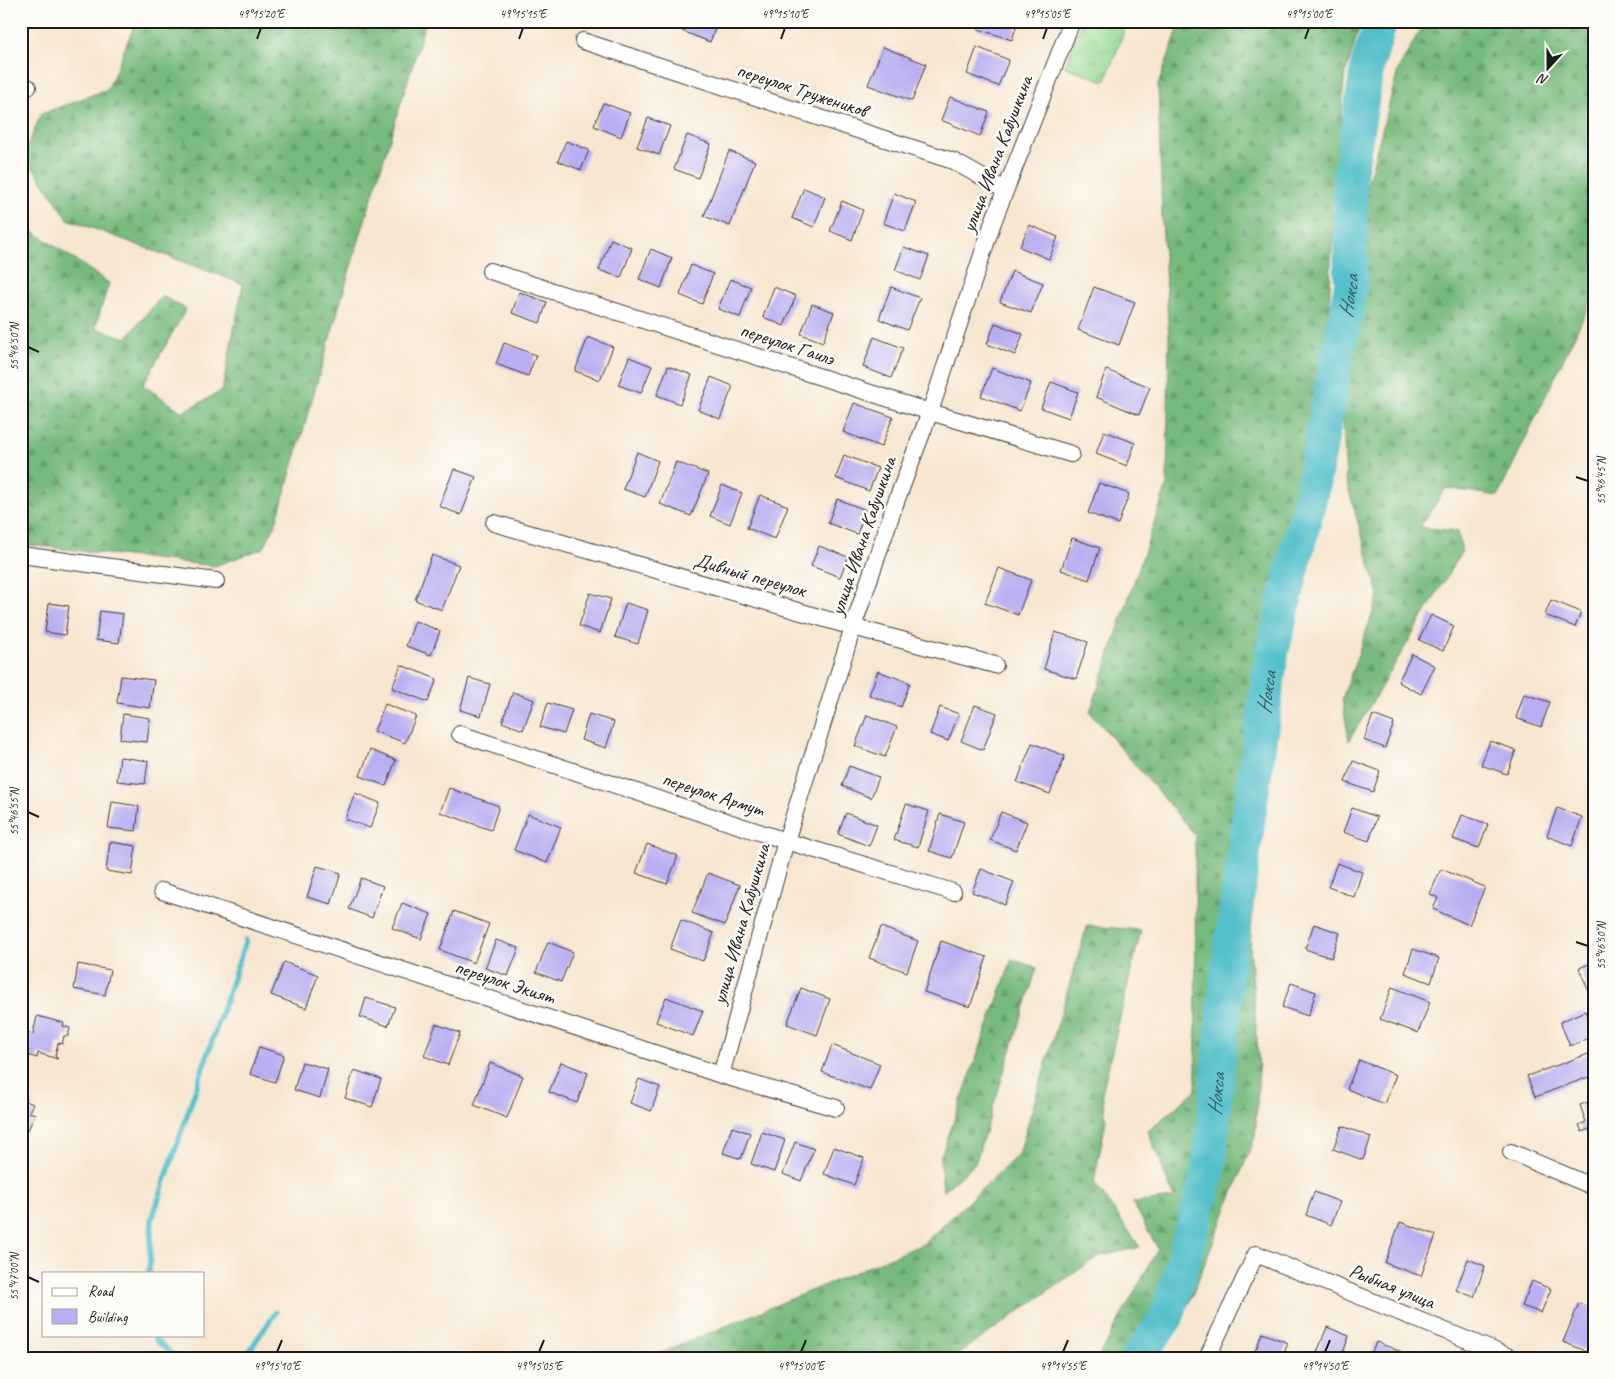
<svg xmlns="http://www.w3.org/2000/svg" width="1615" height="1379" font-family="Caveat,sans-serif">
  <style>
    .forest { fill: url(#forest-firs); stroke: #4a6b4c }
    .park { fill: url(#park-crowns); stroke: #587b58 }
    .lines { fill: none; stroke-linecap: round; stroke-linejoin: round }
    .stream { stroke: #52bfca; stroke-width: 5.5 }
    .river { stroke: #52bfca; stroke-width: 34 }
    .building { fill: #b9aef1 }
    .minor-casing { stroke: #3d3a37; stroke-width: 18 }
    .minor { stroke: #fff; stroke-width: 16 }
    .ticks { fill: none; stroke: #1c1c1c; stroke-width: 2 }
    .labels { text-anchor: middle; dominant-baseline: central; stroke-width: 5; stroke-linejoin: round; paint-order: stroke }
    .street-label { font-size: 20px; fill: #1c1c1c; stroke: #fdfcf7 }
    .water-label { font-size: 21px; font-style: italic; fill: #325d62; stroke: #fdfcf7 }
    .neatline { fill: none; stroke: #1c1c1c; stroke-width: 2 }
    .ticks-label { font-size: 12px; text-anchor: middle; fill: #1c1c1c }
  </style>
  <defs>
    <pattern id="forest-firs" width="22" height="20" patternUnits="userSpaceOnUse" patternTransform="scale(1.25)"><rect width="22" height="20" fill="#77ba7d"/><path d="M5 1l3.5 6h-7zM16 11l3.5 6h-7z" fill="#669f6b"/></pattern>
    <pattern id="park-crowns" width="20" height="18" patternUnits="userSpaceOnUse" patternTransform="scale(1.25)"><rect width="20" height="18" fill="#94da93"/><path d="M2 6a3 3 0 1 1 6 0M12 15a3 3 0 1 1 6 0" fill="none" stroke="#7fba7e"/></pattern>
  </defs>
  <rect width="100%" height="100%" fill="#fdfcf7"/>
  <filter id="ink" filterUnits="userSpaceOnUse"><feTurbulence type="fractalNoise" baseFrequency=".02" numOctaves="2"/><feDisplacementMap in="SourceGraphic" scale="10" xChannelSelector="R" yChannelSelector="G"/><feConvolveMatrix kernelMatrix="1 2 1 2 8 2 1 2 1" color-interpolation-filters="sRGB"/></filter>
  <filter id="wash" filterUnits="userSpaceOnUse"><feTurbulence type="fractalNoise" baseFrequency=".0096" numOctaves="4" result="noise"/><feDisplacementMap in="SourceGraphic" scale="20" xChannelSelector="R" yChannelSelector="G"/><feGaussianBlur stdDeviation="1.12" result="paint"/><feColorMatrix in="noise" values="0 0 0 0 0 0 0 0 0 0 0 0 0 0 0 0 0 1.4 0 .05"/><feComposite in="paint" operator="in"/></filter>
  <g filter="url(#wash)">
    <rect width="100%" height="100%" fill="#f7e6d0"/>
    <g class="forest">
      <path d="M136 21H426L351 266 276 523 264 548 215 566 21 544V223L109 283 95 328 126 338 162 296 186 309 143 385 182 412 222 391 243 284 68 219 24 154 41 114 108 89Z"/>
      <path d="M1181 21H1361L1344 80 1331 262 1321 503 1280 691 1260 812 1250 945 1259 1070 1255 1137 1189 1303 1149 1358H1098L1158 1249 1133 1203 1174 1198 1148 1131 1196 1090 1195 835 1090 712 1167 485 1169 337 1162 219 1158 85Z"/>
      <path d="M1425 21H1594V295L1498 496 1446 488 1420 527 1458 531 1462 551 1349 741 1342 699 1379 595 1346 481 1339 336 1349 254 1398 70Z"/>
      <path d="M1087 926 1141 930 1102 1093 1106 1120 1094 1182 1140 1247 1097 1257 953 1358H649L923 1244 1019 1154Z"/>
      <path d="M1012 959 1037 968 975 1164 943 1191 940 1159Z"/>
    </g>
    <path class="park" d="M1082 21H1128L1105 81 1065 67Z"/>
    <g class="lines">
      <g class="stream">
        <path d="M149 1273 152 1219 246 940"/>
        <path d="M155 1335 156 1340 177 1358"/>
        <path d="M238 1358 249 1351 276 1312"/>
      </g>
      <path class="river" id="s1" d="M1138 1358 1167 1317 1209 1169 1228 966 1272 652 1312 490 1351 285 1350 175 1368 63 1381 21"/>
    </g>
    <g id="blocks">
      <g class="building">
        <path d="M686 21H718L710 42 682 31Z"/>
        <path d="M980 21H1018L1012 40 978 29Z"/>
        <path d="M883 47 926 64 912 101 868 85Z"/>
        <path d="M977 47 1009 60 998 86 967 74Z"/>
        <path d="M950 97 989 112 980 136 941 120Z"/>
        <path d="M603 103 630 113 621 137 594 126Z"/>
        <path d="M648 118 670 126 659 155 637 147Z"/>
        <path d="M687 135 711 144 698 178 674 169Z"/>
        <path d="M566 141 589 150 581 170 558 161Z"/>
        <path d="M729 151 755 161 730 226 704 216Z"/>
        <path d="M804 188 825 197 814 227 792 218Z"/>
        <path d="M894 193 916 202 905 231 883 223Z"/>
        <path d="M842 201 863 210 852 240 830 231Z"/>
        <path d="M1029 225 1058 237 1049 259 1020 247Z"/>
        <path d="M611 239 632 248 621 278 599 270Z"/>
        <path d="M904 247 929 256 920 280 895 270Z"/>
        <path d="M651 249 672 258 661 288 639 279Z"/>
        <path d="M691 265 713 274 702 304 680 295Z"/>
        <path d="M1012 271 1043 283 1031 313 1000 302Z"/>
        <path d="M730 279 751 287 740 317 718 309Z"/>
        <path d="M774 287 796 296 784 326 763 317Z"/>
        <path d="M891 287 920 298 907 330 879 319Z"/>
        <path d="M1094 287 1135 302 1119 345 1078 330Z"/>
        <path d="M519 292 547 302 540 323 512 313Z"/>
        <path d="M812 304 834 312 823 342 801 334Z"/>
        <path d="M995 323 1023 334 1015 355 987 344Z"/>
        <path d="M588 337 613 347 600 380 575 371Z"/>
        <path d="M874 337 903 348 891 378 863 367Z"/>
        <path d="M504 343 536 355 528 376 496 364Z"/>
        <path d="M629 357 652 366 641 393 618 385Z"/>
        <path d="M668 366 692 375 680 404 657 395Z"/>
        <path d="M992 368 1031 383 1020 411 981 396Z"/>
        <path d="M1106 370 1150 387 1139 415 1096 397Z"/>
        <path d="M711 377 733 386 720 419 698 410Z"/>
        <path d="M1051 382 1078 392 1069 418 1041 408Z"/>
        <path d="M854 403 893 417 881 447 843 432Z"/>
        <path d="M1104 431 1135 443 1127 466 1096 454Z"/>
        <path d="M637 452 658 461 645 497 623 489Z"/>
        <path d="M844 455 878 468 869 491 836 478Z"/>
        <path d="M676 462 708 474 691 516 660 504Z"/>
        <path d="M454 469 476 477 461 515 439 506Z"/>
        <path d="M1099 483 1129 494 1118 524 1088 513Z"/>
        <path d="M722 485 742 493 730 524 710 516Z"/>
        <path d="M760 495 788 506 775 539 747 528Z"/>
        <path d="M837 499 866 510 857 534 828 523Z"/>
        <path d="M1072 538 1100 548 1089 580 1061 570Z"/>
        <path d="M819 546 848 557 840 577 811 566Z"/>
        <path d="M432 555 459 565 442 610 415 600Z"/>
        <path d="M999 568 1031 580 1018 615 985 603Z"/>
        <path d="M590 593 611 599 600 633 579 626Z"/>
        <path d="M1551 600 1581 612 1575 627 1545 615Z"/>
        <path d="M49 603 69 606 65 635 45 632Z"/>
        <path d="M626 603 648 610 638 644 615 637Z"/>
        <path d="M100 611 123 614 119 643 96 640Z"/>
        <path d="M1431 615 1454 626 1443 651 1419 640Z"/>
        <path d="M415 621 440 631 431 655 406 646Z"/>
        <path d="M1055 632 1088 642 1076 679 1044 669Z"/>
        <path d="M1412 654 1435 666 1421 694 1398 682Z"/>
        <path d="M401 665 437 679 428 702 392 688Z"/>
        <path d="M878 671 910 683 901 707 869 695Z"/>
        <path d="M121 676 154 680 150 708 117 703Z"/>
        <path d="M469 678 490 684 481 716 460 710Z"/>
        <path d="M513 692 534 700 523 730 502 722Z"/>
        <path d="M1524 694 1550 702 1541 727 1516 718Z"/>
        <path d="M548 703 572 710 564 734 540 727Z"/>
        <path d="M385 704 416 716 405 743 374 731Z"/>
        <path d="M975 705 997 713 983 750 961 741Z"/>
        <path d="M940 707 959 714 948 741 930 734Z"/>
        <path d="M123 714 150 718 147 742 120 739Z"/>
        <path d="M589 714 614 722 606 748 581 740Z"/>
        <path d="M867 715 897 727 885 757 855 746Z"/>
        <path d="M1373 715 1394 723 1385 748 1364 740Z"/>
        <path d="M1490 741 1516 750 1507 774 1481 765Z"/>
        <path d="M1032 743 1065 756 1050 794 1017 782Z"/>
        <path d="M370 750 396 760 386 786 360 776Z"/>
        <path d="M120 757 148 761 145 784 117 781Z"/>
        <path d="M1353 761 1380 771 1373 792 1345 782Z"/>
        <path d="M849 766 879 777 871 798 842 786Z"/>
        <path d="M449 788 499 806 491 830 440 812Z"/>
        <path d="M355 793 380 803 370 828 345 819Z"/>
        <path d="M112 802 139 806 136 831 108 828Z"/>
        <path d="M906 804 929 811 918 847 894 840Z"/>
        <path d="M1352 808 1377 817 1369 841 1343 832Z"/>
        <path d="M1557 808 1582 817 1572 846 1547 836Z"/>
        <path d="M1001 812 1027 822 1016 850 990 840Z"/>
        <path d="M846 813 877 825 869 846 838 834Z"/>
        <path d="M528 814 561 827 547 863 514 850Z"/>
        <path d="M940 814 964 822 952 858 929 851Z"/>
        <path d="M1462 815 1488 824 1479 848 1453 839Z"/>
        <path d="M110 842 136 846 132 875 106 871Z"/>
        <path d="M647 844 678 856 667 884 636 873Z"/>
        <path d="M1337 863 1362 872 1354 897 1328 887Z"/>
        <path d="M317 866 341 873 331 904 307 897Z"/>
        <path d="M981 869 1014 882 1005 905 972 892Z"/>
        <path d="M1441 869 1485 887 1469 925 1433 909 1438 898 1430 894Z"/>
        <path d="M708 873 740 885 725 925 692 913Z"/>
        <path d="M361 878 383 886 372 918 349 909Z"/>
        <path d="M402 903 431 914 421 939 392 928Z"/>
        <path d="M454 911 489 924 474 963 440 950Z"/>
        <path d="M681 920 714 933 703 961 670 949Z"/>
        <path d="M1314 924 1340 933 1331 958 1305 949Z"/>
        <path d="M881 927 918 941 907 972 869 958Z"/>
        <path d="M496 940 519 948 508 976 485 968Z"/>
        <path d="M941 941 987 957 970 1007 924 992Z"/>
        <path d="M548 942 573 952 561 982 536 972Z"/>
        <path d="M1413 949 1439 958 1431 983 1405 973Z"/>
        <path d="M284 962 318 975 306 1008 271 995Z"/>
        <path d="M1594 962V990L1589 992 1579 968Z"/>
        <path d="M78 964 110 970 105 995 74 989Z"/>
        <path d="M1291 983 1316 992 1308 1016 1282 1007Z"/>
        <path d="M1392 987 1430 1002 1418 1033 1380 1019Z"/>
        <path d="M801 988 830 999 817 1035 787 1024Z"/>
        <path d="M666 997 703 1011 693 1036 656 1022Z"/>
        <path d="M366 998 395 1007 388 1026 360 1017Z"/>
        <path d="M1585 1011 1594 1036 1570 1046 1560 1022Z"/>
        <path d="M37 1016 64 1023 63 1026 70 1028 68 1036H64L62 1044 58 1043 55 1056 58 1059 38 1053 37 1058 21 1053V1031L33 1034Z"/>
        <path d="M436 1024 460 1033 448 1065 424 1056Z"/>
        <path d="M832 1045 880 1064 870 1090 822 1072Z"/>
        <path d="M259 1047 284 1055 275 1082 250 1074Z"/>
        <path d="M1594 1052V1075L1535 1097 1527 1076Z"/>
        <path d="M1359 1060 1396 1075 1384 1104 1347 1089Z"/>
        <path d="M302 1062 328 1069 320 1098 294 1090Z"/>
        <path d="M561 1062 588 1073 577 1103 549 1092Z"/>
        <path d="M490 1063 523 1076 507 1118 474 1105Z"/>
        <path d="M354 1070 381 1079 372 1107 345 1098Z"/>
        <path d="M639 1079 660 1087 651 1111 630 1103Z"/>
        <path d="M21 1099 33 1104 29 1112 35 1114 28 1130 21 1127Z"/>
        <path d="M1594 1100V1138L1592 1139 1589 1129 1582 1132 1579 1125 1586 1122 1580 1105Z"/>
        <path d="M1342 1126 1371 1137 1363 1160 1333 1149Z"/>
        <path d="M732 1127 750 1133 741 1159 723 1153Z"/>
        <path d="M762 1132 785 1140 774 1172 751 1164Z"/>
        <path d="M795 1142 814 1149 801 1181 783 1174Z"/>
        <path d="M834 1147 864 1158 854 1185 824 1174Z"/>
        <path d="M1314 1192 1340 1202 1331 1225 1306 1215Z"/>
        <path d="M1400 1222 1436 1235 1421 1276 1385 1263Z"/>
        <path d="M1468 1259 1485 1266 1474 1297 1456 1290Z"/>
        <path d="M1532 1281 1551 1289 1541 1313 1522 1306Z"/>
        <path d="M1579 1303 1594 1310V1354L1563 1342Z"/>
        <path d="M1327 1327 1349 1336 1341 1358H1315Z"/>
        <path d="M1262 1333 1288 1343 1282 1358 1253 1357Z"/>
        <path d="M1376 1342 1402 1352 1400 1358H1370Z"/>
      </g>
    </g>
  </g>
  <g filter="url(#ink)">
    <use href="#blocks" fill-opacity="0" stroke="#3d3a37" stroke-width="1"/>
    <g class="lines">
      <defs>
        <g id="minor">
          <path d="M583 41 953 161 1005 190"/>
          <path d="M21 84 28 87"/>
          <path d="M490 271 930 412 1071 454"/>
          <path d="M494 523 853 627 995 665"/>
          <path d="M21 555 216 581"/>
          <path d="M460 734 786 841 953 892"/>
          <path d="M162 891 721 1075 836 1108"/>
          <path d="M721 1075 786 841 853 627 894 507 930 412 993 222 1072 21"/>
          <path d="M1511 1152 1594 1187"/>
          <path d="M1207 1358 1256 1254 1512 1358"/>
        </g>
      </defs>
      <use href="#minor" class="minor-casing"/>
      <use href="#minor" class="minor"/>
    </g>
  </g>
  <path class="ticks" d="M257 39 261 28M519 39 523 28M781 39 785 28M1043 39 1047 28M1305 39 1309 28M28 347 39 352M1576 477 1588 481M28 812 39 817M1576 942 1588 946M28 1277 39 1282M277 1352 282 1340M539 1352 544 1340M801 1352 806 1340M1063 1352 1068 1340M1325 1352 1330 1340"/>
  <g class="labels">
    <g class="street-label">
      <text transform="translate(802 90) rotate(18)">переулок Тружеников</text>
      <text transform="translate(997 154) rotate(-69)">улица Ивана Кабушкина</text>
      <text transform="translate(787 344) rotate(18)">переулок Гаилэ</text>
      <text transform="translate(863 536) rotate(-71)">улица Ивана Кабушкина</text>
      <text transform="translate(750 575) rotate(16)">Дивный переулок</text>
      <text transform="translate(713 794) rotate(18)">переулок Армут</text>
      <text transform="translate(741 924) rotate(-74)">улица Ивана Кабушкина</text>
      <text transform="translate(505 982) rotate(18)">переулок Экият</text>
      <text transform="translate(1392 1286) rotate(22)">Рыбная улица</text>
    </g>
    <g class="water-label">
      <text stroke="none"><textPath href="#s1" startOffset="1089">Нокса</textPath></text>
      <text stroke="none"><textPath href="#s1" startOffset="684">Нокса</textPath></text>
      <text stroke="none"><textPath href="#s1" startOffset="279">Нокса</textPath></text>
    </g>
  </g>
  <rect width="1615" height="1379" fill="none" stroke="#fdfcf7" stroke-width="55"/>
  <rect x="42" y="1272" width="162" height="65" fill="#fdfcf7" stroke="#a3a29f"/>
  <rect x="52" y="1288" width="25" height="8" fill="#ffffff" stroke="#a3a29f"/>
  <text x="88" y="1296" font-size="15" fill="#1c1c1c">Road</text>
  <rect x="52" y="1309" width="25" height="15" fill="#b9aef1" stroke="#a3a29f"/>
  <text x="88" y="1322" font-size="15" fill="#1c1c1c">Building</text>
  <g transform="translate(1548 68) rotate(201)" stroke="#fdfcf7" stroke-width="4" paint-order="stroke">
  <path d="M0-4L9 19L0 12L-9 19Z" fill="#1c1c1c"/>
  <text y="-8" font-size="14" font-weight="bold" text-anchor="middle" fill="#1c1c1c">N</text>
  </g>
  <rect x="28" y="28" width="1560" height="1324" class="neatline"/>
  <g class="ticks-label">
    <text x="261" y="18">49°15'20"E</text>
    <text x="523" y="18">49°15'15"E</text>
    <text x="785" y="18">49°15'10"E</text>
    <text x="1047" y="18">49°15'05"E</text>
    <text x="1309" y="18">49°15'00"E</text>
    <text transform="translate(14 347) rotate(-90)" y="4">55°46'50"N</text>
    <text transform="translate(1601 481) rotate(-90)" y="4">55°46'45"N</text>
    <text transform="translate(14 812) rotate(-90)" y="4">55°46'55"N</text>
    <text transform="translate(1601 946) rotate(-90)" y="4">55°46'50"N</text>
    <text transform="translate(14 1277) rotate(-90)" y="4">55°47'00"N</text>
    <text x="277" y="1370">49°15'10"E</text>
    <text x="539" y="1370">49°15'05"E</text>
    <text x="801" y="1370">49°15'00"E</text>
    <text x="1063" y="1370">49°14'55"E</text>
    <text x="1325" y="1370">49°14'50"E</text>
  </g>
</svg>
